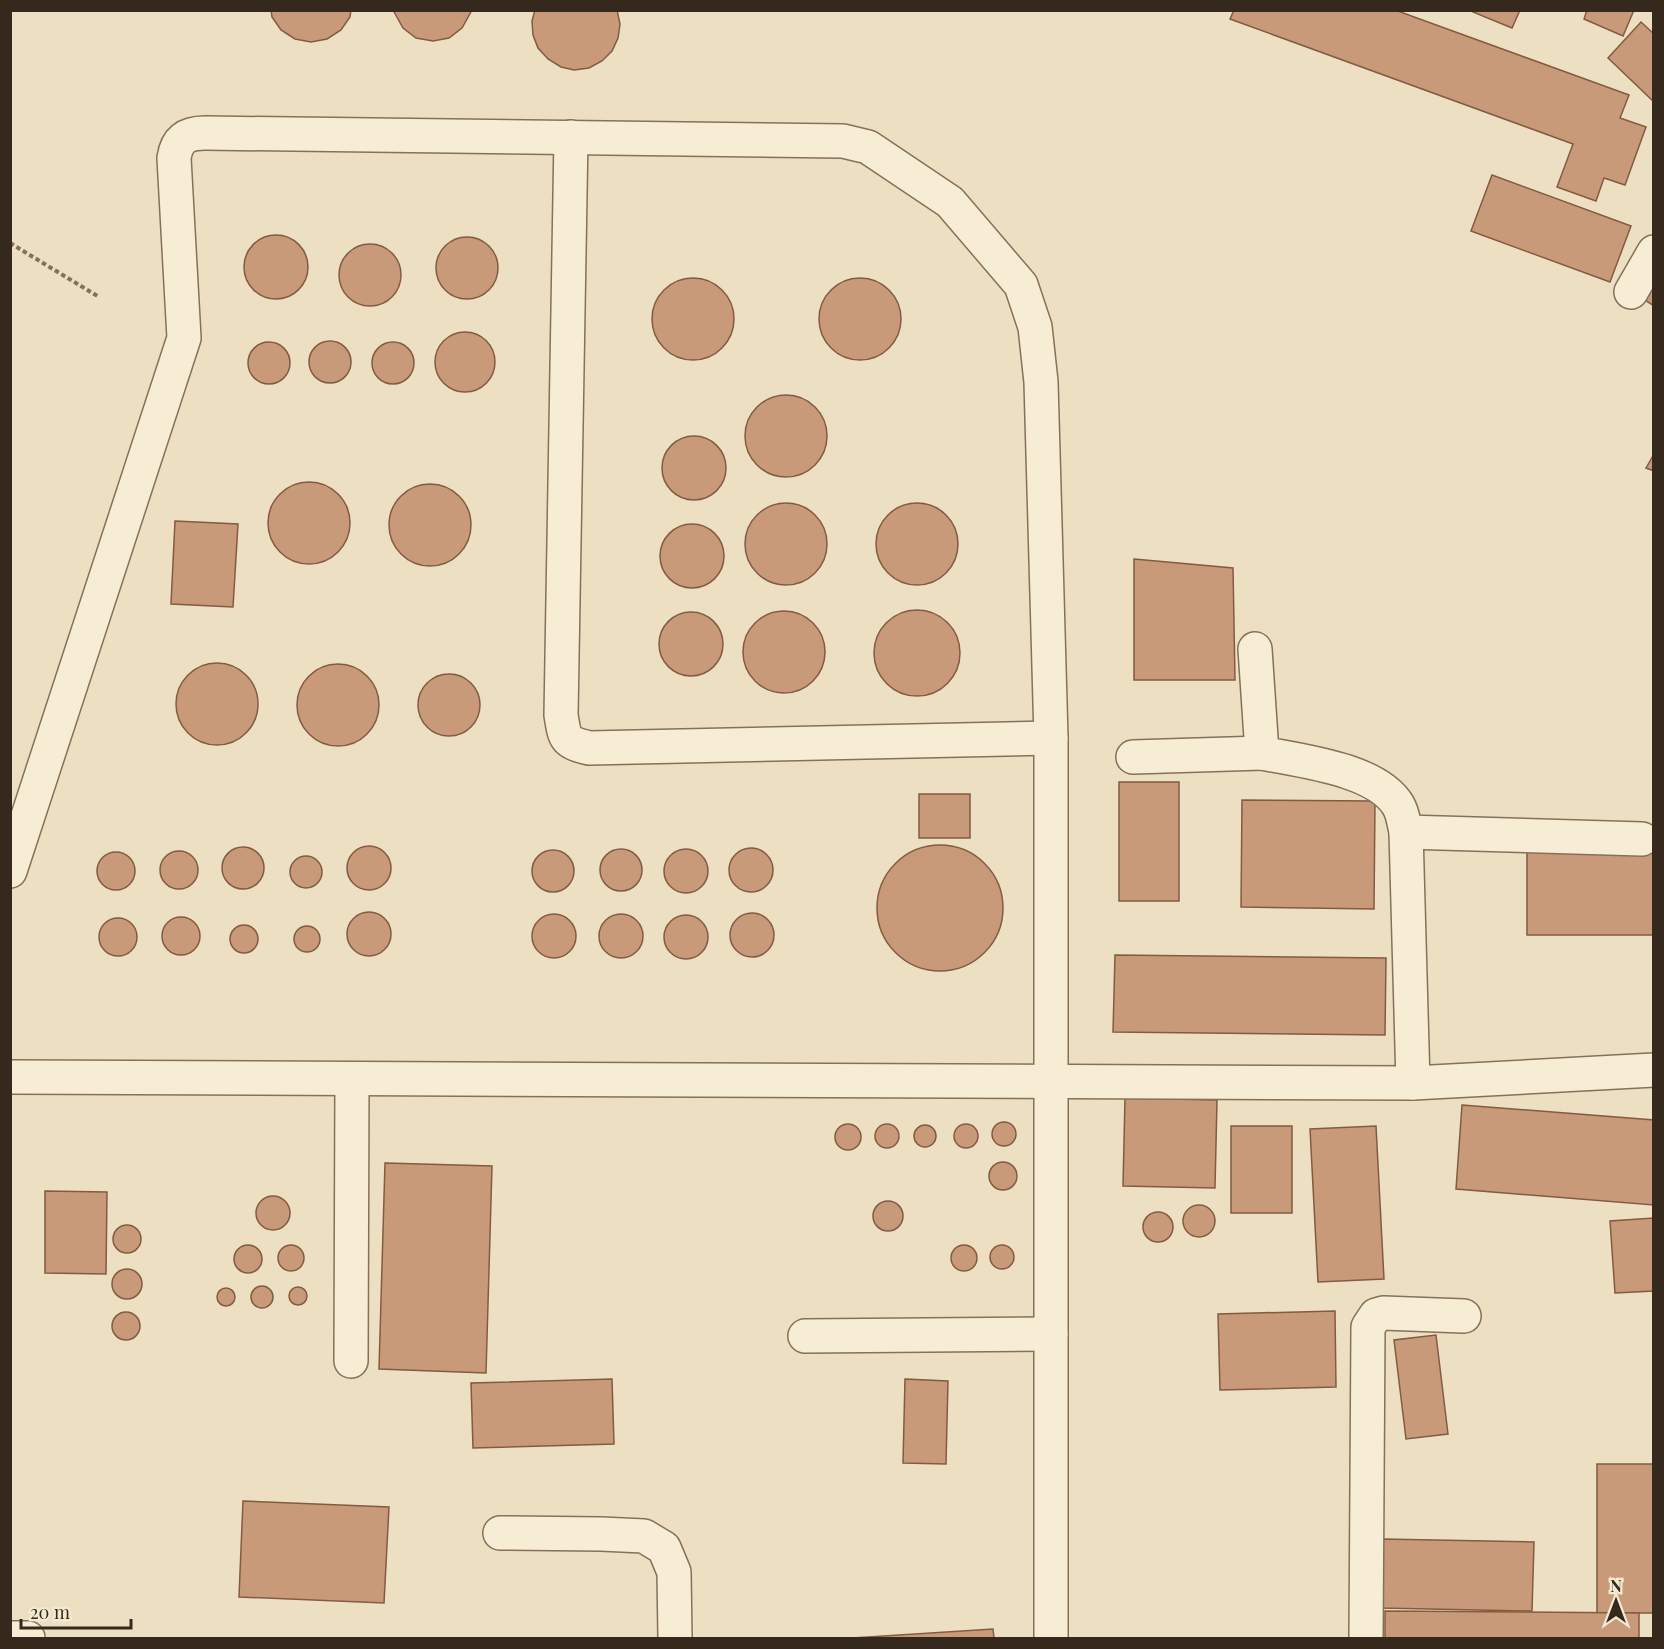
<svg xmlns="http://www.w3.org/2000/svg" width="1664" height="1649" font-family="'Playfair Display',serif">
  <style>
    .building { fill: #c99a7a; stroke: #835b41; stroke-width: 1.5 }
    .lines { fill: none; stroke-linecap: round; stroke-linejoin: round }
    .minor-casing { stroke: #85715a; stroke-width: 36 }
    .path { stroke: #85715a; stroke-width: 4; stroke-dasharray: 4.5 3; stroke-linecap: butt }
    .minor { stroke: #f7edd5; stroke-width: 33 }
  </style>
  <rect width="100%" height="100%" fill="#ecdfc2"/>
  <g class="building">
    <path d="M271 10H351L350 17 341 30 327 39 311 42 295 39 281 30 272 17Z"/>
    <path d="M393 10H472L462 28 449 38 433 41 416 38 403 28Z"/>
    <path d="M535 10H617L620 24 618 38 612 51 602 61 589 68 574 70 561 67 548 59 538 48 533 35 532 21Z"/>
    <path d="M1234 10H1395L1629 95 1620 118 1646 127 1625 185 1604 178 1596 201 1557 187 1573 144 1230 19Z"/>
    <path d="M1473 10H1520L1512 28 1473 12Z"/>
    <path d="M1587 10H1634L1623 36 1584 19Z"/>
    <path d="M1641 22 1654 34V102L1608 58Z"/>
    <path d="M1492 175 1631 226 1610 282 1471 231Z"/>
    <circle cx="276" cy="267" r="32"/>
    <circle cx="467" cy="268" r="31"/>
    <circle cx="370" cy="275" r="31"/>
    <circle cx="860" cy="319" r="41"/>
    <circle cx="693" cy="319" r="41"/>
    <path d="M1654 278V306L1640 297Z"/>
    <circle cx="465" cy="362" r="30"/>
    <circle cx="330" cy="362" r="21"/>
    <circle cx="269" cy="363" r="21"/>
    <circle cx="393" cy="363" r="21"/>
    <circle cx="786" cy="436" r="41"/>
    <circle cx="694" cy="468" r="32"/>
    <path d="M1654 454V471L1646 468Z"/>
    <circle cx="309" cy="523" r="41"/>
    <circle cx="430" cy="525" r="41"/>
    <circle cx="786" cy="544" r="41"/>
    <circle cx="917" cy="544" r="41"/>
    <path d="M175 521 238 524 233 607 171 604Z"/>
    <circle cx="692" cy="556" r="32"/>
    <path d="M1134 559 1233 568 1235 680H1134Z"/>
    <circle cx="917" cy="653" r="43"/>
    <circle cx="784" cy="652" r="41"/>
    <circle cx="691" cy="644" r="32"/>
    <circle cx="217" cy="704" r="41"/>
    <circle cx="338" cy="705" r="41"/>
    <circle cx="449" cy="705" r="31"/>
    <rect x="1119" y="782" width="60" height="119"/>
    <rect x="919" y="794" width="51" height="44"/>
    <path d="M1242 800 1375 801 1374 909 1241 907Z"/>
    <rect x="1527" y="841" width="127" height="94"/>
    <circle cx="940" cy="908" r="63"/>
    <circle cx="369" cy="868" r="22"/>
    <circle cx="243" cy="868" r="21"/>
    <circle cx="751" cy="870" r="22"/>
    <circle cx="621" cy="870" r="21"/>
    <circle cx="686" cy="871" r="22"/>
    <circle cx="553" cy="871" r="21"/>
    <circle cx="179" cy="870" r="19"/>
    <circle cx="116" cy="871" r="19"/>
    <circle cx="306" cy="872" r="16"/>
    <circle cx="369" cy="934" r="22"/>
    <circle cx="752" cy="935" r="22"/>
    <circle cx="621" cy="936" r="22"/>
    <circle cx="554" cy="936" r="22"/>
    <circle cx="686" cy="937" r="22"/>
    <circle cx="181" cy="936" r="19"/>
    <circle cx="118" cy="937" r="19"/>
    <circle cx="244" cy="939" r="14"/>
    <circle cx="307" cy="939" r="13"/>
    <path d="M1115 955 1386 958 1385 1035 1113 1032Z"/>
    <path d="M1125 1098 1217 1100 1215 1188 1123 1186Z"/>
    <path d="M1462 1105 1654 1120V1205L1456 1189Z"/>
    <circle cx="1004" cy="1134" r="12"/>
    <circle cx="966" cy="1136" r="12"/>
    <circle cx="848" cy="1137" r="13"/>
    <circle cx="887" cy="1136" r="12"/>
    <circle cx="925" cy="1136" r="11"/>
    <rect x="1231" y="1126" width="61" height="87"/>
    <path d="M1376 1126 1384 1279 1318 1282 1310 1129Z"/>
    <circle cx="1003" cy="1176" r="14"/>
    <path d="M385 1163 492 1166 486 1373 379 1369Z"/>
    <path d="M45 1191 107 1192 106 1274 45 1273Z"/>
    <circle cx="273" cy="1213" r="17"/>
    <circle cx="888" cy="1216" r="15"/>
    <circle cx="1199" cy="1221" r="16"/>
    <circle cx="1158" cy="1227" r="15"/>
    <path d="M1653 1218 1654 1291 1615 1293 1610 1221Z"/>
    <circle cx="127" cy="1239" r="14"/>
    <circle cx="964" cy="1258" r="13"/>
    <circle cx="1002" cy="1257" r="12"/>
    <circle cx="248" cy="1259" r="14"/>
    <circle cx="291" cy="1258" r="13"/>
    <circle cx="127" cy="1284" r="15"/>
    <circle cx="262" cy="1297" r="11"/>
    <circle cx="298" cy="1296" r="9"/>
    <circle cx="226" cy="1297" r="9"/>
    <path d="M1335 1311 1336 1387 1220 1390 1218 1314Z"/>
    <circle cx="126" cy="1326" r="14"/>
    <path d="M1436 1335 1448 1434 1406 1439 1394 1340Z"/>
    <path d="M612 1379 614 1444 473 1448 471 1383Z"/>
    <path d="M905 1379 948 1381 946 1464 903 1463Z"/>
    <rect x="1597" y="1464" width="57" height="149"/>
    <path d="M243 1501 389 1507 384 1603 239 1597Z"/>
    <path d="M1382 1539 1534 1542 1532 1611 1380 1608Z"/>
    <path d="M1385 1611 1639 1613V1638H1385Z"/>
    <path d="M993 1629 994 1638H852Z"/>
  </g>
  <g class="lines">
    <defs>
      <g id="minor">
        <path d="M571 137 561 715C565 740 565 742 589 748L1051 738"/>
        <path d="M1631 292 1654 252"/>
        <path d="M1255 649 1262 753C1301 761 1376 769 1398 805 1403 813 1404 824 1406 832L1413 1083"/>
        <path d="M1133 757 1262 753"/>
        <path d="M1406 832 1642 839"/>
        <path d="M10 871 184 338 174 158C177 139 186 133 205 133L843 141 868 147 950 202 1021 285 1035 327 1041 382 1051 738V1638"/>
        <path d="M10 1077 1413 1083 1654 1070"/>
        <path d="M805 1336 1051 1334"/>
        <path d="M351 1361 352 1079"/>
        <path d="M500 1533 601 1534 644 1536 664 1548 674 1572 675 1638"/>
        <path d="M10 1638H28"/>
        <path d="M1366 1638 1368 1327 1376 1315 1383 1313 1464 1316"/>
      </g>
    </defs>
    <use href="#minor" class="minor-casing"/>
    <path class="path" d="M10 243 99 297"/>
    <use href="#minor" class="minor"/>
  </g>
  <rect width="1664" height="1649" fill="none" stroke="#35291e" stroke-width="24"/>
  <g transform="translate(1616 1601)" stroke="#f4ead2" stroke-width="4.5" paint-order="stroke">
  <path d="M0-4.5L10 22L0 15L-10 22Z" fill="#35291e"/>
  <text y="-9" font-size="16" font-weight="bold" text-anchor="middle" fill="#35291e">N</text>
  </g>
  <path d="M21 1619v9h110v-9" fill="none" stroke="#35291e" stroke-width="3"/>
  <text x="30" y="1619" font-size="18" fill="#35291e" stroke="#f4ead2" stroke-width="4.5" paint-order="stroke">20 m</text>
</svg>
